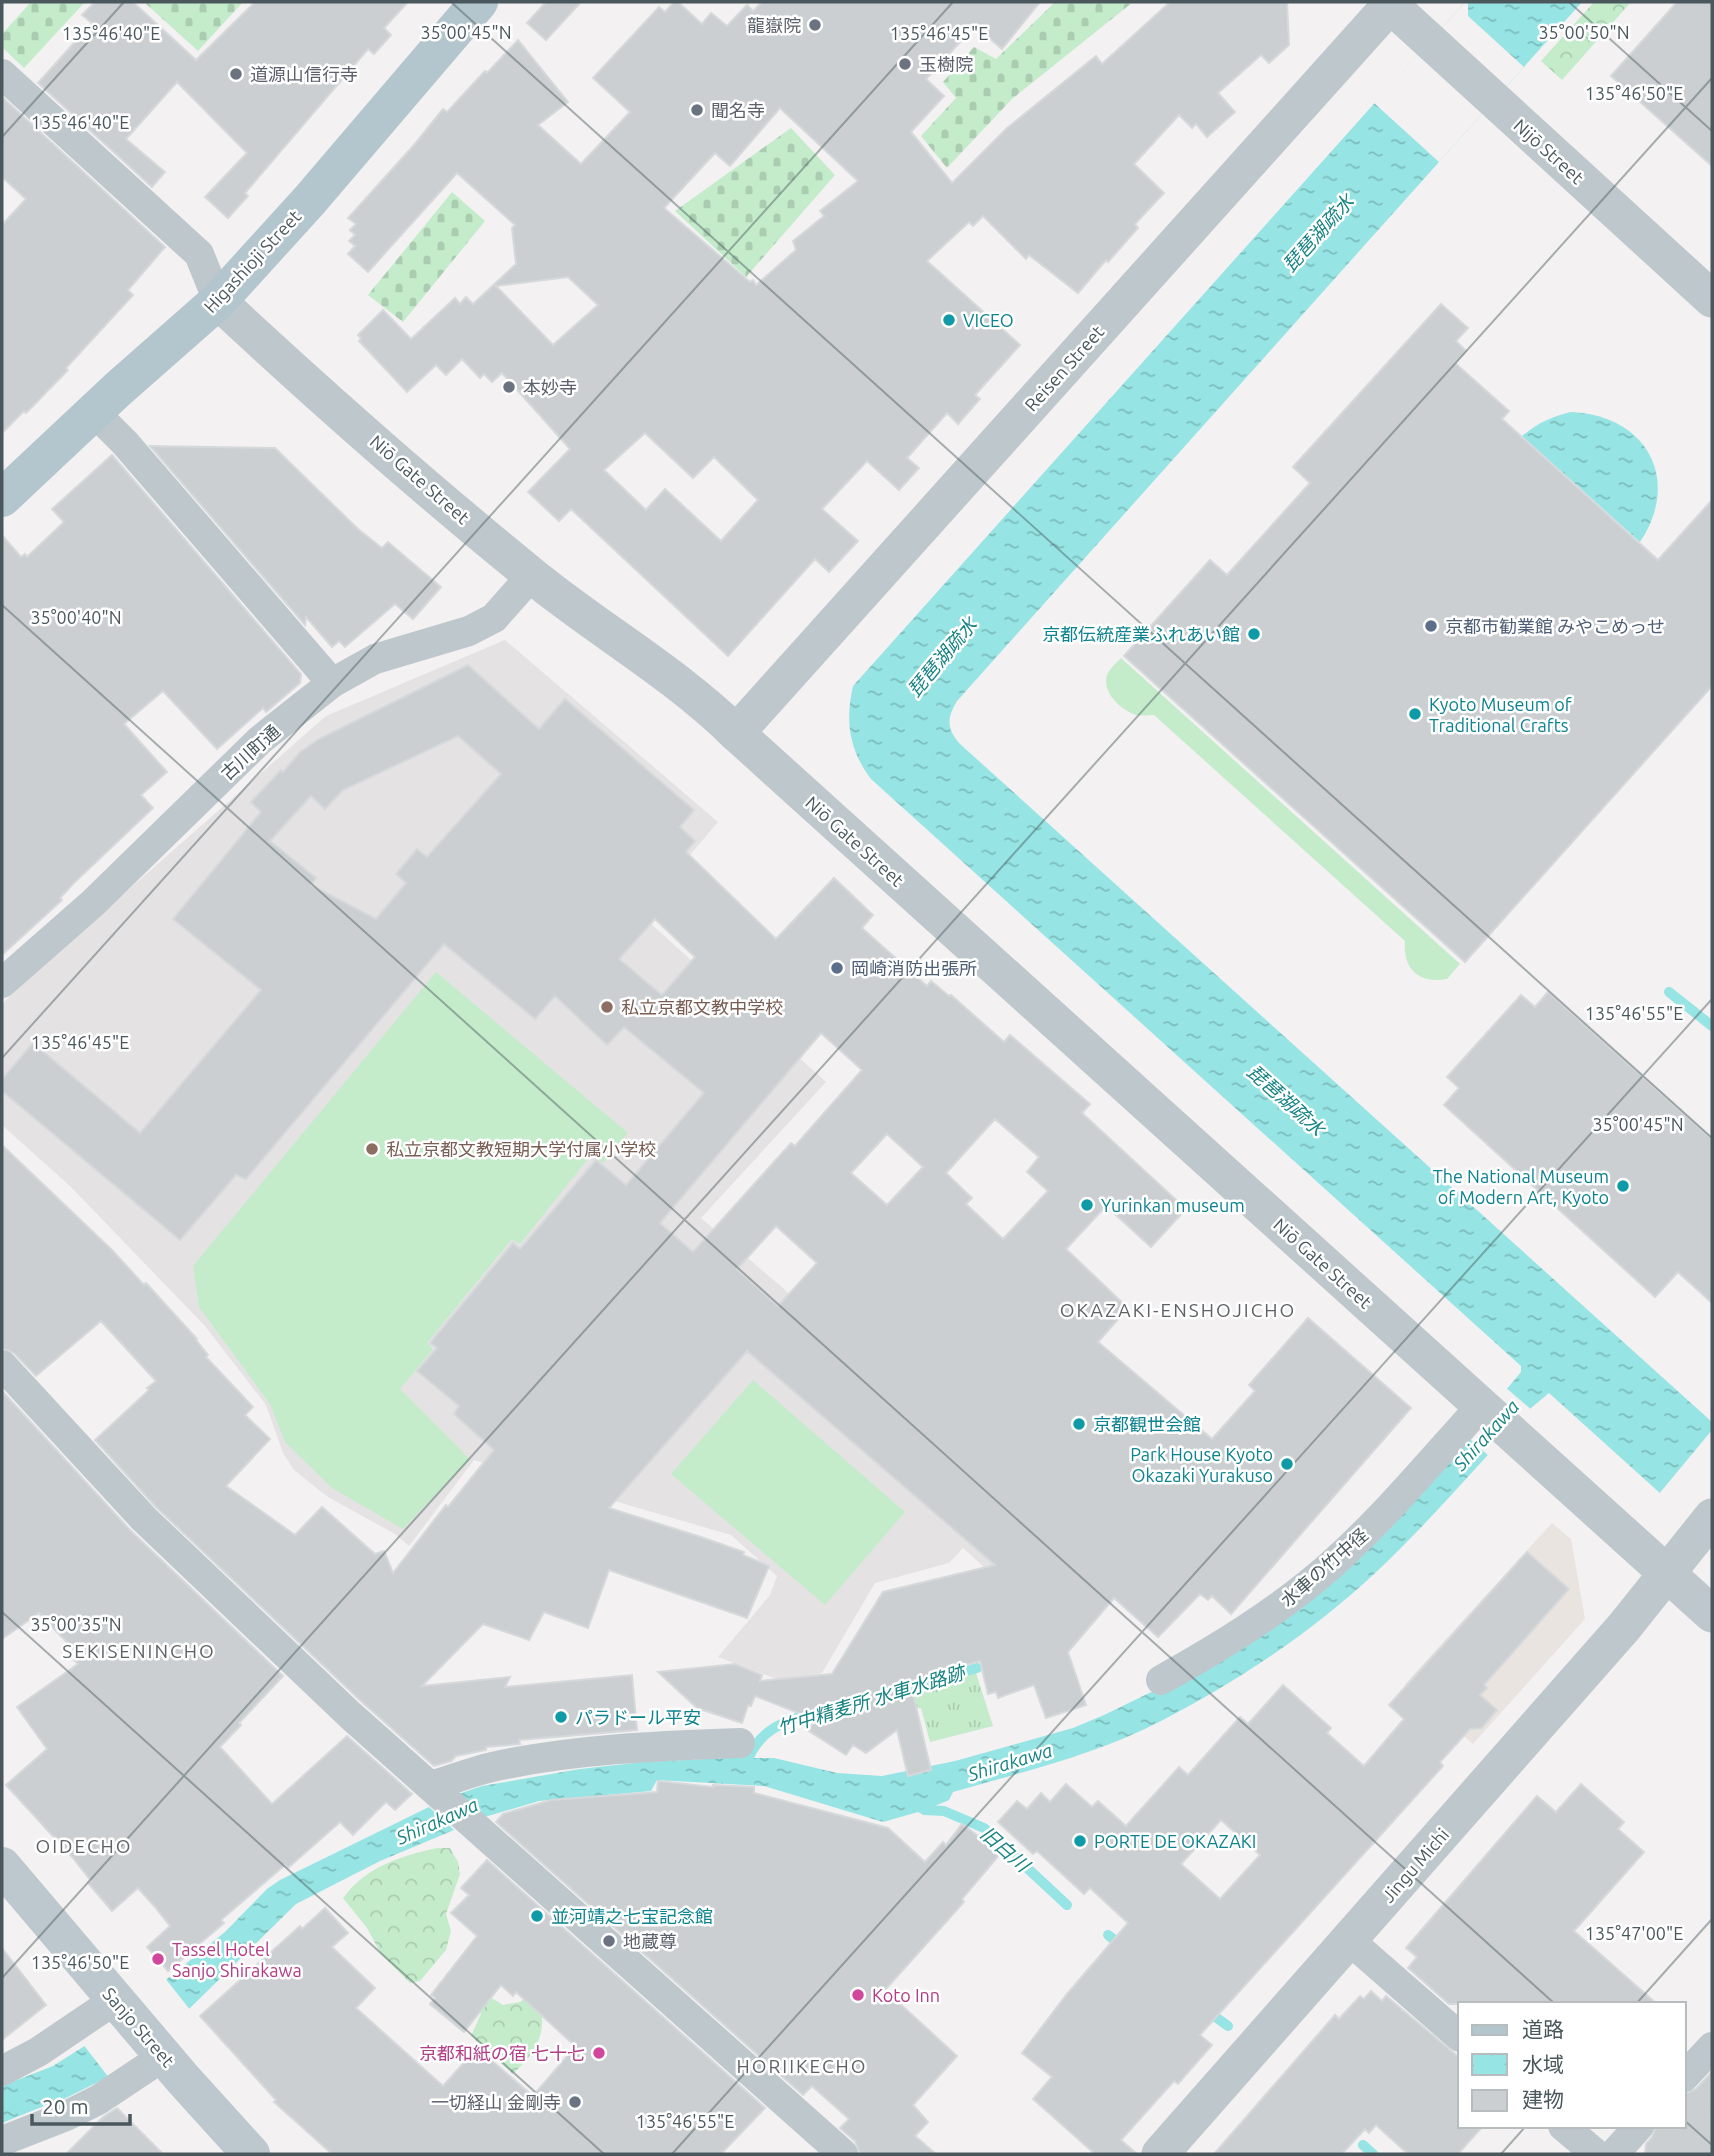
<svg xmlns="http://www.w3.org/2000/svg" width="1714" height="2156" font-family="Ubuntu,'Noto Sans JP',sans-serif">
  <style>
    .commercial { fill: #e9e4df }
    .education { fill: #e4e2e3 }
    .grass { fill: url(#grass-tufts) }
    .forest { fill: url(#forest-crowns) }
    .cemetery { fill: url(#cemetery-stones) }
    .garden { fill: #c4eccb }
    .water { fill: url(#water-ripples) }
    .pier { fill: #f3f1f1 }
    .lines { fill: none; stroke-linecap: round; stroke-linejoin: round }
    .stream { stroke: #96e4e4; stroke-width: 10 }
    .building { fill: #cbcfd2; stroke: #d6d9dc; stroke-width: 2; fill-rule: evenodd }
    .minor { stroke: #bec8cc; stroke-width: 30 }
    .tertiary { stroke: #bec8cc; stroke-width: 37 }
    .secondary { stroke: #bcc8cd; stroke-width: 38 }
    .primary { stroke: #b3c5cd; stroke-width: 38 }
    .ticks { fill: none; stroke: #4a585d; stroke-width: 2; stroke-opacity: 0.45 }
    .worship-dot { fill: #6b7280; stroke: #fff; stroke-width: 2.5 }
    .culture-dot { fill: #0f9aa8; stroke: #fff; stroke-width: 2.5 }
    .service-dot { fill: #5c6f8a; stroke: #fff; stroke-width: 2.5 }
    .education-dot { fill: #8d6e63; stroke: #fff; stroke-width: 2.5 }
    .hotel-dot { fill: #d1479c; stroke: #fff; stroke-width: 2.5 }
    .labels { text-anchor: middle; dominant-baseline: central; stroke-width: 5; stroke-linejoin: round; paint-order: stroke }
    .worship-label { font-size: 18px; fill: #5b616d; stroke: #fff; text-anchor: start }
    .street-label { font-size: 18px; fill: #4a585d; stroke: #fff }
    .culture-label { font-size: 18px; fill: #0d838f; stroke: #fff; text-anchor: start }
    .service-label { font-size: 18px; fill: #4e5e75; stroke: #fff; text-anchor: start }
    .education-label { font-size: 18px; fill: #785e54; stroke: #fff; text-anchor: start }
    .hotel-label { font-size: 18px; fill: #b23c85; stroke: #fff; text-anchor: start }
    .water-label { font-size: 19px; font-style: italic; fill: #188383; stroke: #fff }
    .neighbourhood-label { font-size: 19px; letter-spacing: 2px; fill: #5e6365; stroke: #fff }
    .ticks-label { font-size: 18px; text-anchor: middle; fill: #4a585d; stroke: #fff; stroke-width: 5; stroke-linejoin: round; paint-order: stroke }
  </style>
  <defs>
    <pattern id="grass-tufts" width="24" height="20" patternUnits="userSpaceOnUse" patternTransform="scale(1.75)"><rect width="24" height="20" fill="#c4eccb"/><path d="M3 7l-1-3M5 7V3M7 7l1-3M15 17l-1-3M17 17v-4M19 17l1-3" fill="none" stroke="#aaccb1"/></pattern>
    <pattern id="forest-crowns" width="20" height="18" patternUnits="userSpaceOnUse" patternTransform="scale(1.75)"><rect width="20" height="18" fill="#c4eccb"/><path d="M2 6a3 3 0 1 1 6 0M12 15a3 3 0 1 1 6 0" fill="none" stroke="#aaccb1"/></pattern>
    <pattern id="cemetery-stones" width="16" height="16" patternUnits="userSpaceOnUse" patternTransform="scale(1.75)"><rect width="16" height="16" fill="#c4eccb"/><path d="M2 7V4a2 2 0 0 1 4 0v3zM10 15v-3a2 2 0 0 1 4 0v3z" fill="#aaccb1"/></pattern>
    <pattern id="water-ripples" width="26" height="14" patternUnits="userSpaceOnUse" patternTransform="scale(1.75)"><rect width="26" height="14" fill="#96e4e4"/><path d="M2 4q2-2 4 0t4 0M15 11q2-2 4 0t4 0" fill="none" stroke="#7cbcbc"/></pattern>
  </defs>
  <rect width="100%" height="100%" fill="#f3f1f1"/>
  <path class="commercial" d="M1552 1523 1571 1539 1585 1619 1473 1744 1405 1684Z"/>
  <path class="education" d="M505 640 718 822 640 914 826 1082 701 1218 846 1342 1057 1510 996 1578 963 1548 949 1563 875 1583 822 1673 782 1681 718 1657 770 1595 777 1576 731 1535 474 1460 409 1546 395 1534 328 1497 294 1470 283 1453 266 1405 205 1326 71 1187 2 1125V1004L44 964 326 716Z"/>
  <path class="grass" d="M976 1673 993 1726 930 1742 921 1708 910 1709 907 1693Z"/>
  <g class="forest">
    <path d="M1594 2H1631L1562 80 1541 61Z"/>
    <path d="M437 1848H450L458 1862 460 1874 446 1914 451 1931 446 1950 420 1981 410 1983 381 1954 367 1928 343 1898C366 1867 400 1856 437 1848Z"/>
    <path d="M479 1990 503 2005 520 2002 537 1990C548 2029 542 2046 513 2074L471 2036 481 2014 470 2001Z"/>
  </g>
  <g class="cemetery">
    <path d="M31 2H85L24 68 2 47V34Z"/>
    <path d="M144 2H243L198 51Z"/>
    <path d="M1052 2H1133L1012 99 947 168 921 136 956 98 943 82 974 47 996 59 1053 4Z"/>
    <path d="M791 128 835 175 746 277 675 211Z"/>
    <path d="M452 192 485 221 403 322 368 295Z"/>
  </g>
  <g class="garden">
    <path d="M1121 658 1460 964 1447 979C1418 984 1403 969 1405 941L1154 715C1148 715 1142 716 1136 715 1120 710 1098 689 1109 671 1112 667 1117 662 1121 658Z"/>
    <path d="M436 972 628 1133 603 1163 591 1155 520 1244 512 1239 427 1343 433 1349 400 1389 470 1459 403 1529 332 1488 285 1442 270 1404 199 1307 193 1266Z"/>
    <path d="M753 1380 905 1512 825 1605 671 1474Z"/>
  </g>
  <g class="water">
    <path d="M1465 2H1582L957 701C947 718 946 728 960 744L1712 1422V1540L1549 1393 1531 1408C1479 1463 1429 1523 1374 1574 1311 1633 1235 1683 1159 1722 1095 1755 1022 1772 953 1792L949 1800 925 1810 883 1822 764 1786 657 1780 651 1791 539 1801 478 1819 453 1796 482 1786 580 1769 643 1762 726 1758H774L837 1773 882 1776 955 1761 1073 1728 1104 1715 1211 1663 1460 1445 1521 1372V1366L871 779C849 750 845 721 853 686Z"/>
    <path d="M1571 412C1646 415 1682 479 1640 542L1522 436C1538 423 1551 417 1571 412Z"/>
    <path d="M429 1807 454 1830 380 1861 296 1904 190 2008 108 2077 54 2104H49L2 2123V2086L53 2066 83 2047 225 1932 267 1889 280 1880Z"/>
  </g>
  <g class="pier">
    <path d="M1465 2H1468V16L1524 67 1439 162 1374 103Z"/>
    <path d="M1505 1387 1533 1411 1490 1457 1464 1434Z"/>
    <path d="M1712 1430V1543L1658 1495Z"/>
    <path d="M165 1978 191 2011 110 2079 82 2043Z"/>
  </g>
  <g class="lines">
    <g class="stream">
      <path d="M1669 992 1712 1026"/>
      <path d="M900 1690 977 1668"/>
      <path d="M745 1766C758 1730 780 1723 815 1712"/>
      <path d="M914 1804 925 1810 944 1811 984 1828 1067 1905"/>
      <path d="M1108 1935 1122 1946"/>
      <path d="M1206 2010 1228 2026"/>
      <path d="M1363 2145 1373 2154"/>
    </g>
  </g>
  <g class="building">
    <path d="M95 2H133L196 60 255 2H408L384 28 391 35 374 54 368 49 245 193 248 196 228 218 205 197 247 153 177 82 126 139 165 172 152 187 38 83 92 23 82 15Z"/>
    <path d="M546 2H581L546 40 527 23Z"/>
    <path d="M674 2H678L702 24 711 13 727 26 747 5 753 11 762 2H1040L1002 49 975 26 926 79 944 96 911 132 952 183 1006 129 1096 56 1102 64 1170 2H1287L1289 45 1269 63 1261 55 1218 93 1235 112 1207 137 1196 124 1192 128 1179 115 1134 164 1164 193 1135 224 1138 228 1108 262 1106 260 1078 293 1029 255 1026 259 983 216 973 226 969 222 927 261 1020 345 975 395 980 399 958 424 947 413 907 458 919 468 899 490 867 461 822 509 858 541 829 572 815 559 728 656 571 509 559 521 528 492 570 449 502 373 492 382 484 374 480 378 462 359 446 375 436 365 407 392 359 341 361 338 358 335 383 310 411 339 455 298 460 304 466 297 473 304 516 264 512 228 515 225 457 173 368 272 348 254 355 246 349 241 355 235 350 230 356 224 348 218 414 145 443 109 447 112 485 71 487 73 518 40 568 102 538 125 581 164 630 112 593 78 659 7 665 12ZM780 108 858 181 820 211 824 216 793 241 796 250 756 285 753 280 750 282 664 208 715 153 730 166ZM568 277 598 305 553 345 496 286ZM645 433 693 478 714 457 758 500 721 541 665 489 646 510 604 470Z"/>
    <path d="M1677 2H1712V166L1611 76Z"/>
    <path d="M2 97 165 247 128 290 133 295 66 368 68 370 26 413 24 411 2 433V225L26 199 2 177Z"/>
    <path d="M1441 304 1468 328 1456 341 1466 351 1455 363 1509 411 1502 419 1658 560 1712 500V686L1465 962 1124 656 1210 560 1227 575 1310 483 1293 467Z"/>
    <path d="M150 446 275 448 358 529 382 548 388 542 441 587 413 619 395 604 345 647 339 641 332 647 306 617 305 625Z"/>
    <path d="M112 455 301 674 300 683 266 712 263 708 217 749 163 691 124 724 167 772 141 795 153 808 75 882 60 898 62 900 2 955V535L21 557 25 554 27 557 64 522 52 509Z"/>
    <path d="M468 665 539 729 565 699 694 810 680 827 695 841 686 852 776 939 834 878 873 915 862 928 927 986 931 981 949 996 951 995 1004 1042 1010 1035 1090 1104 1082 1113 1186 1209 1151 1247 1106 1206 1066 1249 1128 1308 1098 1342 1212 1439 1255 1391 1249 1385 1308 1318 1411 1408 1231 1614 1212 1596 1208 1600 1200 1594 1158 1637 1114 1598 1068 1652 1086 1705 1046 1718 1034 1685 998 1698 996 1692 988 1694 980 1661 910 1681 931 1770 908 1776 897 1730 866 1753 853 1745 846 1755 809 1731 814 1719 755 1696 751 1706 748 1705 742 1723 697 1708 658 1672 735 1664 762 1675 760 1681 832 1674 883 1592 995 1565 747 1351 609 1508 701 1537 744 1552 743 1555 769 1566 747 1618 609 1570 588 1628 544 1612 529 1640 483 1624 422 1686 510 1677 505 1687 632 1675 637 1730 519 1740 520 1744 486 1747V1750L456 1756 451 1761 434 1766 362 1702 156 1507 95 1440 149 1390 147 1388 156 1381 101 1321 36 1376 14 1353 2 1348V1145L112 1250 144 1285 146 1283 197 1339 196 1340 208 1355 206 1357 253 1407 245 1415 270 1439 226 1486 295 1535 322 1507 375 1554 384 1551 393 1573 446 1505 448 1507 494 1450 454 1414 459 1406 417 1371 437 1348 430 1343 513 1243 520 1249 596 1160 626 1185 704 1093 624 1027 607 1045 555 996 535 1019 444 944 246 1179 236 1175 180 1240 2 1091V1079L33 1043 140 1133 261 990 173 919 261 812 251 802 281 770 283 772 300 752 319 739ZM458 736 501 774 427 857 417 849 396 874 406 883 376 919 311 885 316 878 270 841 311 796 325 809 343 790ZM655 919 695 957 662 995 619 959ZM821 1033 862 1070 795 1146 791 1143 693 1252 660 1223ZM995 1119 1039 1157 1027 1172 1048 1191 1003 1239 966 1204 972 1198 946 1173ZM887 1134 923 1167 887 1205 851 1173ZM776 1226 817 1263 778 1306 737 1269Z"/>
    <path d="M1548 992 1712 1139V1303L1678 1272 1655 1297 1444 1105 1459 1088 1447 1077 1521 995 1535 1007Z"/>
    <path d="M2 1391 131 1531 283 1676 239 1723 241 1725 220 1747 272 1804 347 1736 412 1794 395 1810 386 1802 353 1835 340 1822 288 1868 285 1865 221 1920 224 1923 168 1971 147 1947 170 1926 155 1907 138 1888 112 1911 88 1883 91 1881 73 1858 6 1785 47 1749 17 1707 78 1664 74 1660 79 1655 39 1613 2 1639Z"/>
    <path d="M1527 1552 1569 1589 1484 1685 1487 1688 1480 1695 1497 1710 1482 1728 1470 1729 1440 1762 1443 1766 1200 2035 1212 2045 1178 2084 1174 2081 1121 2140 1137 2154H1095L1033 2099 1052 2077 1022 2053 1067 1994 1128 1923 1090 1888 1084 1894 1037 1851 1033 1854 998 1822 1017 1801 1027 1809 1041 1793 1050 1802 1066 1784 1092 1807 1098 1801 1126 1826 1179 1767 1188 1775 1240 1717 1248 1724 1283 1685 1331 1728 1327 1733 1364 1766 1404 1719 1389 1705ZM1221 1820 1260 1855 1220 1899 1181 1864Z"/>
    <path d="M658 1781 713 1787V1785L754 1787V1793L888 1828 925 1862 943 1842 946 1845 962 1824 1001 1853 962 1899 964 1902 885 1990 957 2056 913 2105 928 2122 915 2136 936 2154H860L855 2141 840 2128 849 2119 812 2086 803 2095 496 1822 503 1814 551 1800 657 1792Z"/>
    <path d="M1581 1784 1624 1822 1618 1829 1644 1852 1574 1931 1657 2004H1449L1408 1968 1417 1957 1406 1948 1537 1796 1556 1812Z"/>
    <path d="M487 1860 765 2108 721 2154H332L274 2102 276 2100 200 2016 300 1926 302 1929 325 1908 348 1933 332 1947 375 1988 356 2008 443 2086 477 2048 533 2096 574 2048V2045L516 1992 513 1996 501 1985 464 2032 430 2004 435 1998 431 1995 477 1936 451 1913 469 1895 461 1888Z"/>
    <path d="M2 1948 46 2005 2 2040Z"/>
    <path d="M1371 1991 1382 2001 1386 1996 1460 2058V2126H1483L1458 2154H1408L1376 2125 1369 2133 1365 2129 1342 2154H1214L1335 2015 1339 2019 1360 1996 1364 1999Z"/>
    <path d="M1711 2073 1712 2154H1645L1646 2144 1652 2137 1656 2126H1684V2094L1696 2089Z"/>
    <path d="M117 2108 163 2154H66L103 2117Z"/>
  </g>
  <g class="lines">
    <g class="minor">
      <path d="M2 74 199 254 218 301"/>
      <path d="M94 412 125 443 332 683"/>
      <path d="M2 983 93 903 260 740 332 683 375 659 469 631 494 618 532 575"/>
      <path d="M2 1365 144 1519 350 1715 843 2154"/>
      <path d="M1161 1680C1220 1647 1279 1611 1330 1566 1385 1517 1432 1460 1481 1406"/>
      <path d="M430 1786C451 1780 471 1772 492 1767 573 1749 657 1746 740 1743"/>
      <path d="M1349 1940 1460 2037"/>
      <path d="M2 2071 38 2052 115 2000"/>
      <path d="M1684 2077 1712 2047"/>
      <path d="M1563 2126 1596 2154"/>
      <path d="M2 2141 66 2116 98 2100 164 2056"/>
      <path d="M1614 2154 1639 2126"/>
    </g>
    <g class="tertiary">
      <path d="M1387 2 1712 299"/>
      <path d="M218 301C319 395 423 487 530 574 597 629 674 672 736 733L1712 1614"/>
      <path d="M736 733 1393 2"/>
      <path d="M1160 2154 1624 1627 1712 1517"/>
    </g>
    <path class="secondary" d="M2 1866 183 2079 251 2154"/>
    <path class="primary" d="M2 498 118 389 218 301 309 201 479 2"/>
  </g>
  <path class="ticks" d="M451 2 1712 1138M1569 2 1712 131M2 137 124 2M2 605 1555 2004M2 1058 953 2M2 1612 604 2154M2 1978 1712 78M1636 2004 1712 1919M1684 2120 1712 2145M672 2154 1712 999M1501 2154 1526 2126"/>
  <g class="worship-dot">
    <circle cx="815" cy="25" r="7"/>
    <circle cx="905" cy="64" r="7"/>
    <circle cx="236" cy="74" r="7"/>
    <circle cx="697" cy="110" r="7"/>
    <circle cx="509" cy="387" r="7"/>
    <circle cx="609" cy="1941" r="7"/>
    <circle cx="575" cy="2102" r="7"/>
  </g>
  <g class="culture-dot">
    <circle cx="949" cy="320" r="7"/>
    <circle cx="1254" cy="634" r="7"/>
    <circle cx="1415" cy="714" r="7"/>
    <circle cx="1623" cy="1186" r="7"/>
    <circle cx="1087" cy="1205" r="7"/>
    <circle cx="1079" cy="1424" r="7"/>
    <circle cx="1287" cy="1464" r="7"/>
    <circle cx="561" cy="1717" r="7"/>
    <circle cx="1080" cy="1841" r="7"/>
    <circle cx="537" cy="1916" r="7"/>
  </g>
  <g class="service-dot">
    <circle cx="1431" cy="626" r="7"/>
    <circle cx="837" cy="968" r="7"/>
  </g>
  <g class="education-dot">
    <circle cx="607" cy="1007" r="7"/>
    <circle cx="372" cy="1149" r="7"/>
  </g>
  <g class="hotel-dot">
    <circle cx="158" cy="1959" r="7"/>
    <circle cx="858" cy="1995" r="7"/>
    <circle cx="599" cy="2053" r="7"/>
  </g>
  <g class="labels">
    <g class="worship-label">
      <text x="801" y="25" text-anchor="end">龍嶽院</text>
      <text x="919" y="64">玉樹院</text>
      <text x="250" y="74">道源山信行寺</text>
      <text x="711" y="110">聞名寺</text>
      <text x="523" y="387">本妙寺</text>
      <text x="623" y="1941">地蔵尊</text>
      <text x="561" y="2102" text-anchor="end">一切経山 金剛寺</text>
    </g>
    <g class="street-label">
      <text transform="translate(1549 151) rotate(42)">Nijō Street</text>
      <text transform="translate(252 261) rotate(-47)">Higashioji Street</text>
      <text transform="translate(1064 368) rotate(-48)">Reisen Street</text>
      <text transform="translate(420 479) rotate(41)">Niō Gate Street</text>
      <text transform="translate(250 752) rotate(-42)">古川町通</text>
      <text transform="translate(855 841) rotate(42)">Niō Gate Street</text>
      <text transform="translate(1323 1263) rotate(42)">Niō Gate Street</text>
      <text transform="translate(1324 1567) rotate(-41)">水車の竹中径</text>
      <text transform="translate(1415 1865) rotate(-49)">Jingu Michi</text>
      <text transform="translate(139 2027) rotate(49)">Sanjo Street</text>
    </g>
    <g class="culture-label">
      <text x="963" y="320">VICEO</text>
      <text x="1240" y="634" text-anchor="end">京都伝統産業ふれあい館</text>
      <text x="1429" y="704">Kyoto Museum of<tspan x="1429" dy="21">Traditional Crafts</tspan></text>
      <text x="1609" y="1176" text-anchor="end">The National Museum<tspan x="1609" dy="21">of Modern Art, Kyoto</tspan></text>
      <text x="1101" y="1205">Yurinkan museum</text>
      <text x="1093" y="1424">京都観世会館</text>
      <text x="1273" y="1454" text-anchor="end">Park House Kyoto<tspan x="1273" dy="21">Okazaki Yurakuso</tspan></text>
      <text x="575" y="1717">パラドール平安</text>
      <text x="1094" y="1841">PORTE DE OKAZAKI</text>
      <text x="551" y="1916">並河靖之七宝記念館</text>
    </g>
    <g class="service-label">
      <text x="1445" y="626">京都市勧業館 みやこめっせ</text>
      <text x="851" y="968">岡崎消防出張所</text>
    </g>
    <g class="education-label">
      <text x="621" y="1007">私立京都文教中学校</text>
      <text x="386" y="1149">私立京都文教短期大学付属小学校</text>
    </g>
    <g class="hotel-label">
      <text x="172" y="1949">Tassel Hotel<tspan x="172" dy="21">Sanjo Shirakawa</tspan></text>
      <text x="872" y="1995">Koto Inn</text>
      <text x="585" y="2053" text-anchor="end">京都和紙の宿 七十七</text>
    </g>
    <g class="water-label">
      <text transform="translate(1318 233) rotate(-48)">琵琶湖疏水</text>
      <text transform="translate(942 657) rotate(-50)">琵琶湖疏水</text>
      <text transform="translate(1286 1100) rotate(42)">琵琶湖疏水</text>
      <text transform="translate(1486 1435) rotate(-48)">Shirakawa</text>
      <text transform="translate(871 1700) rotate(-17)">竹中精麦所 水車水路跡</text>
      <text transform="translate(1010 1762) rotate(-17)">Shirakawa</text>
      <text transform="translate(437 1821) rotate(-24)">Shirakawa</text>
      <text transform="translate(1005 1849) rotate(41)">旧白川</text>
    </g>
    <g class="neighbourhood-label">
      <text x="1178" y="1310">OKAZAKI-ENSHOJICHO</text>
      <text x="139" y="1651">SEKISENINCHO</text>
      <text x="84" y="1846">OIDECHO</text>
      <text x="802" y="2066">HORIIKECHO</text>
    </g>
  </g>
  <g class="ticks-label">
    <text x="466" y="39">35°00'45"N</text>
    <text x="1584" y="39">35°00'50"N</text>
    <text x="111" y="40">135°46'40"E</text>
    <text x="939" y="40">135°46'45"E</text>
    <text x="1634" y="100">135°46'50"E</text>
    <text x="80" y="129">135°46'40"E</text>
    <text x="76" y="624">35°00'40"N</text>
    <text x="1634" y="1020">135°46'55"E</text>
    <text x="80" y="1049">135°46'45"E</text>
    <text x="1638" y="1131">35°00'45"N</text>
    <text x="76" y="1631">35°00'35"N</text>
    <text x="1634" y="1940">135°47'00"E</text>
    <text x="80" y="1969">135°46'50"E</text>
    <text x="685" y="2128">135°46'55"E</text>
  </g>
  <rect width="1714" height="2156" fill="none" stroke="#4a585d" stroke-width="7"/>
  <rect x="1458" y="2002" width="228" height="126" fill="#ffffff" stroke="#b7bcbe" stroke-width="2"/>
  <rect x="1472" y="2025" width="35" height="10" fill="#b3c5cd" stroke="#b7bcbe" stroke-width="2"/>
  <text x="1522" y="2037" font-size="21" fill="#4a585d">道路</text>
  <rect x="1472" y="2054" width="35" height="21" fill="url(#water-ripples)" stroke="#b7bcbe" stroke-width="2"/>
  <text x="1522" y="2072" font-size="21" fill="#4a585d">水域</text>
  <rect x="1472" y="2090" width="35" height="21" fill="#cbcfd2" stroke="#b7bcbe" stroke-width="2"/>
  <text x="1522" y="2107" font-size="21" fill="#4a585d">建物</text>
  <path d="M32 2114v10h98v-10" fill="none" stroke="#4a585d" stroke-width="3.5"/>
  <text x="42" y="2114" font-size="21" fill="#4a585d" stroke="#ffffff" stroke-width="5" paint-order="stroke">20 m</text>
</svg>
